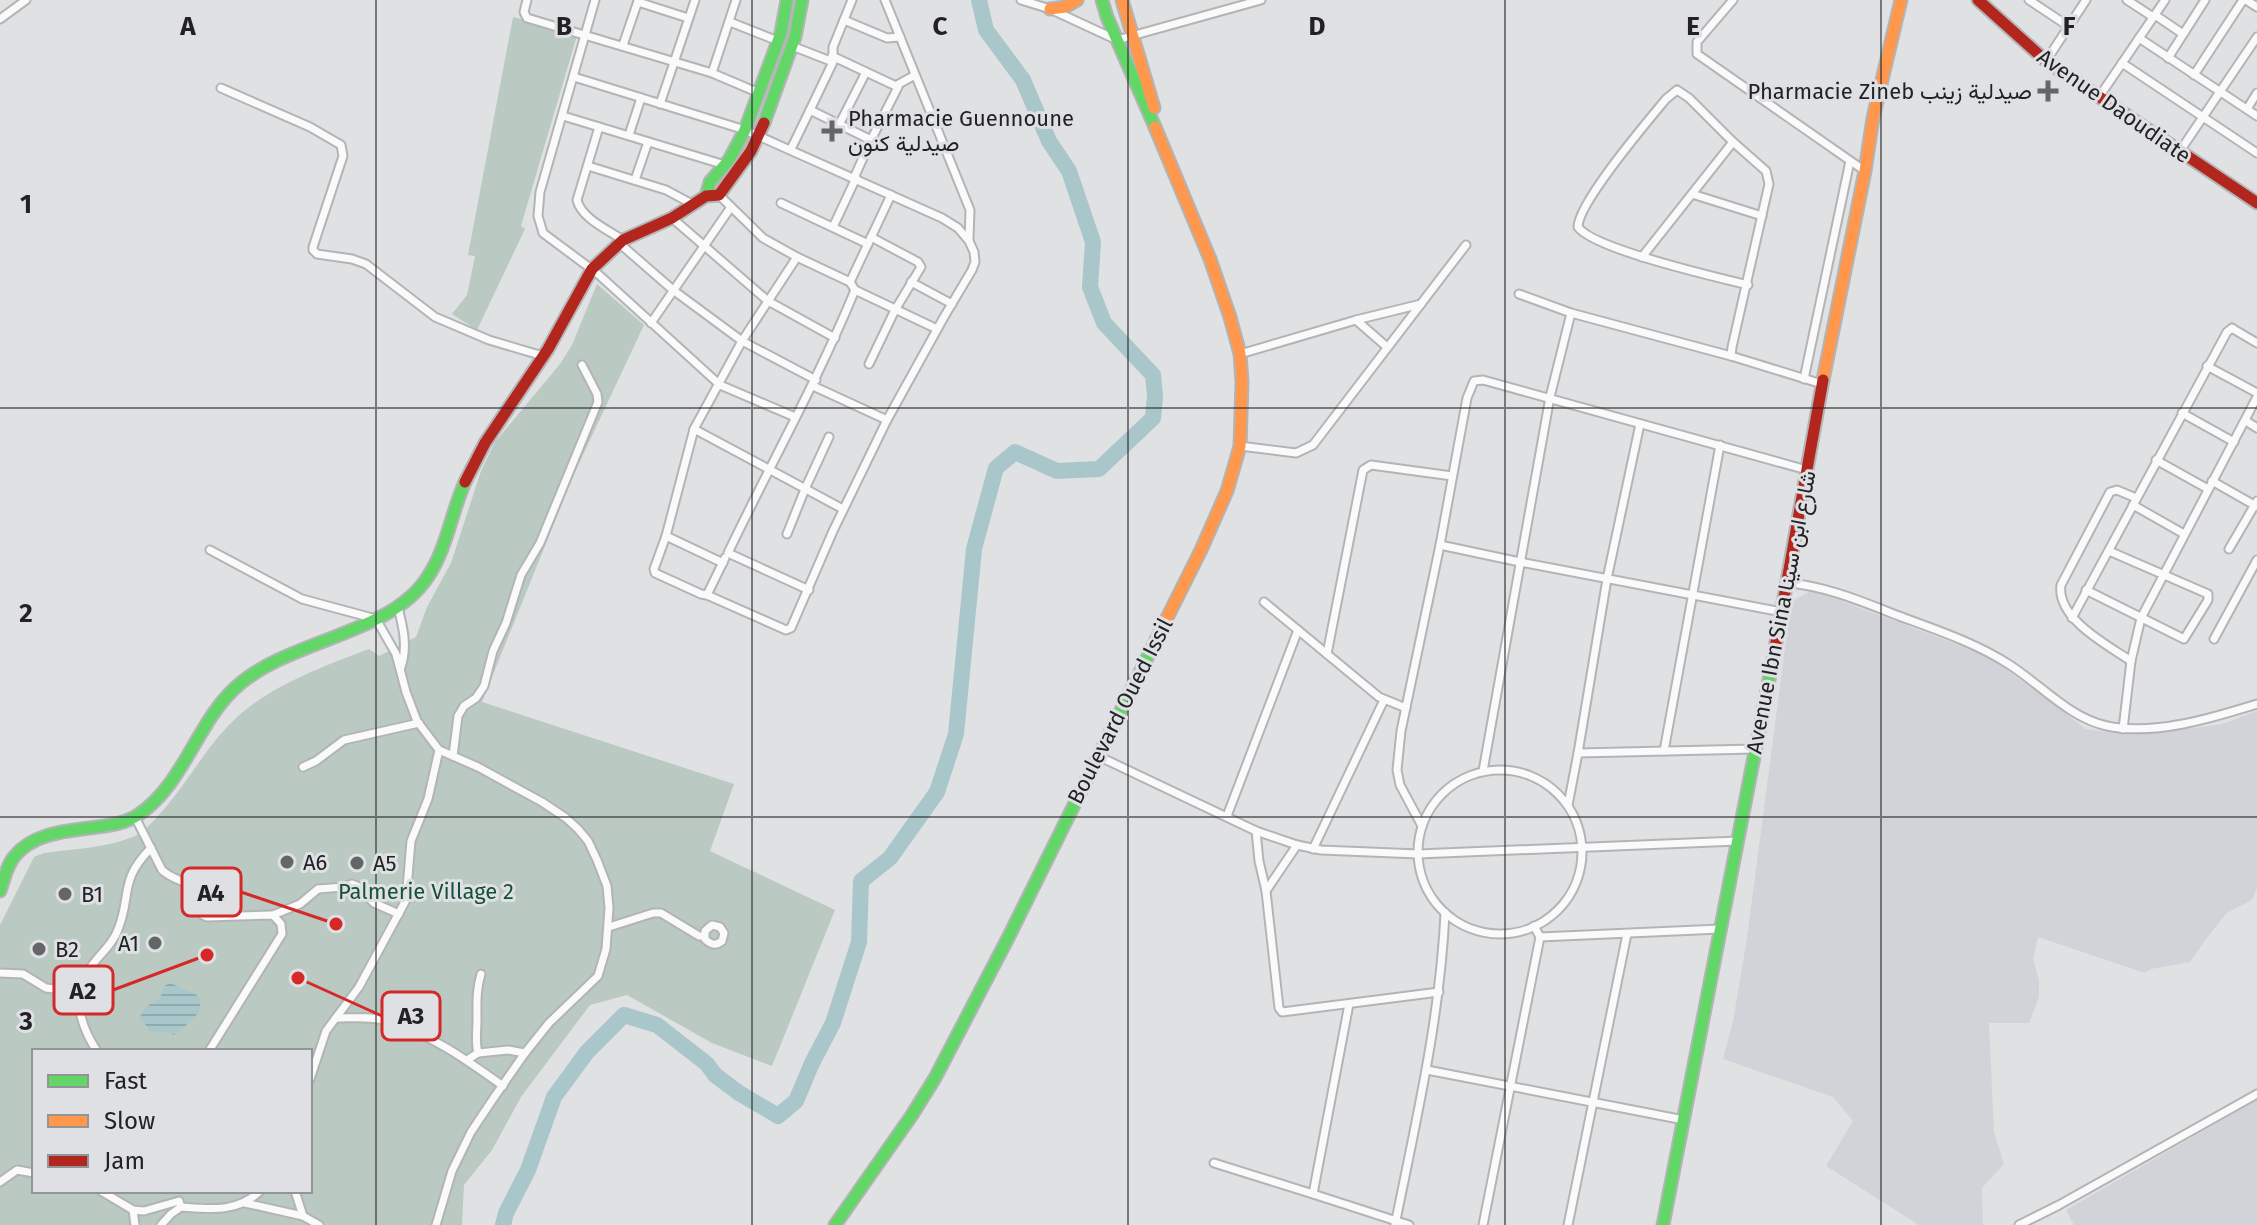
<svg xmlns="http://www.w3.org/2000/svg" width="2257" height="1225" font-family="'Fira Sans',Vazirmatn,sans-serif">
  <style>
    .built { fill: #d2d3d9 }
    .garden { fill: #bac9c1; fill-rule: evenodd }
    .water { fill: url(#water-rules) }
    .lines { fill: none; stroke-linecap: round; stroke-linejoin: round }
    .river { stroke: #a9c6ca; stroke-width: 16 }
    .street-casing { stroke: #b3b4b6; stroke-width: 11 }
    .fast-casing { stroke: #b3b4b6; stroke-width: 15 }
    .slow-casing { stroke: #b3b4b6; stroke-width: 15 }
    .jam-casing { stroke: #b3b4b6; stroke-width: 15 }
    .street { stroke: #fafafb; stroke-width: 7 }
    .fast { stroke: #63d668; stroke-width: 11 }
    .slow { stroke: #ff974d; stroke-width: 11 }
    .jam { stroke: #b3261e; stroke-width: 11 }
    .grid { fill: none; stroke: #222224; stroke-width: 2; stroke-opacity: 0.55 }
    .poi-dot { fill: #646567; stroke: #dfe0e4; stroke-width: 3 }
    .labels { text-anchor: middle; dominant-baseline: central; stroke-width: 6; stroke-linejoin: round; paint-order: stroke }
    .poi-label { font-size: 22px; fill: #222224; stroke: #dfe0e4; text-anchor: start }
    .street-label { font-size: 22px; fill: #222224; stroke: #dfe0e4 }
    .park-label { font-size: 22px; fill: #155037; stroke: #dfe0e4 }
    .grid-label { font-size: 26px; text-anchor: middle; font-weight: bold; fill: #222224; stroke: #dfe0e4; stroke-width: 6; stroke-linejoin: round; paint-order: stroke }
    .leader { fill: none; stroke: #d62828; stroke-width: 3 }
    .callout-dot { fill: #d62828; stroke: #dfe0e4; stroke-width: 3 }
    .callout { fill: #dfe0e4; stroke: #d62828; stroke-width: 3 }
    .callout-label { font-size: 24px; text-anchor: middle; font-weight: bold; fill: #222224 }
  </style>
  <defs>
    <pattern id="water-rules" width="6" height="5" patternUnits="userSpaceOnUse" patternTransform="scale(2)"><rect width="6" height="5" fill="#a9c6ca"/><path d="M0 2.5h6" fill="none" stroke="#91aaad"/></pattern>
  </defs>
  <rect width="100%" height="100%" fill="#e0e1e3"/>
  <g class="built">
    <path d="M1812 590 1959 645 1994 660 2086 729 2123 734 2195 728 2222 724 2257 711V888L2252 900 2227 913 2209 935 2190 962 2151 969 2145 973 2038 937 2033 958 2039 981V997L2029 1023H1989L1994 1132 2004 1164 1982 1188 1983 1225H1919L1826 1166 1853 1121 1833 1097 1723 1059 1733 1021 1747 938 1791 602Z"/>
    <path d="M2257 1100V1225H2074L2066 1210Z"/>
  </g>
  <g class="garden">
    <path d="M513 17 578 32 521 226 525 229 477 330 452 314 467 295 475 256 468 255Z"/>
    <path d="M597 284 644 325 574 474 482 702 734 784 710 851 835 910 772 1066 712 1043 627 995 590 1005 521 1097 492 1150 464 1185 462 1225H0V925L34 857 44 853C74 849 107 848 135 836 144 832 151 823 158 816 186 786 204 749 234 720 271 685 322 667 369 649L379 656 416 637 427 607 451 563 481 471 495 442 560 364 572 345ZM34 1051H310V1191H34Z"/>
  </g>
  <path class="water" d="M170 983 194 993 199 997C200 1002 201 1006 199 1011 197 1016 179 1032 174 1035 164 1030 157 1033 148 1031V1027L139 1019C144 1008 148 1004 160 999L164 986Z"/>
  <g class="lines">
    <path class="river" d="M503 1225 506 1213 528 1170 554 1097 587 1052 624 1015 657 1025 707 1064 715 1075 739 1093 778 1116 796 1101 812 1063 833 1023 859 942 861 881 890 858 937 792 956 734 974 549 996 468 1015 452 1057 471 1099 469 1153 418 1155 396 1153 375 1104 323 1090 287 1093 242 1069 171 1049 141 1023 80 986 30 979 0"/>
    <defs>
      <g id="street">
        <path d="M527 0 524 12 527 18 712 73 759 93"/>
        <path d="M595 0 540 192 538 216 543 233 598 274 720 385 795 417"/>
        <path d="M885 0 970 210 969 239"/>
        <path d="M1021 0 1050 9 1117 40 1261 0"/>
        <path d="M1733 0 1697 42V54L1865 171"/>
        <path d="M2029 0 2068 26"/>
        <path d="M2127 0 2153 17"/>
        <path d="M2246 0 2257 7"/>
        <path d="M638 2 688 18"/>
        <path d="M2155 15 2183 34"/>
        <path d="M0 19 26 0"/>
        <path d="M844 20 887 38 900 37"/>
        <path d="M730 22 778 41"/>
        <path d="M2139 38 2257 116"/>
        <path d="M623 45 638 1"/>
        <path d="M792 46 833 62 810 110 871 140 854 178"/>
        <path d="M832 56 898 87 871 140"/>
        <path d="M2168 58 2205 0"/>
        <path d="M833 60V47L852 0"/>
        <path d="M2046 61 2086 0"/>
        <path d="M2122 63 2257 153"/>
        <path d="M712 73 736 0"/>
        <path d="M2194 75 2243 0"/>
        <path d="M574 77 745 130 942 218 958 228 969 241 974 252 975 262 972 270 944 317 887 420 833 531 791 628 786 630 707 595 701 594 655 573 654 569 666 536 694 429 742 341 797 257"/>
        <path d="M897 85 915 75"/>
        <path d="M221 88 310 127 341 145 343 156 313 247V250L317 254 352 259 366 264 435 317 489 340 543 356"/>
        <path d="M2099 97 2165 0"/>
        <path d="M660 104 695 0"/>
        <path d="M2247 109 2257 93"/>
        <path d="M563 116 725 165"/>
        <path d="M839 125 866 72"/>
        <path d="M599 127 577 200C581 218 608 230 623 240"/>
        <path d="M629 135 641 98"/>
        <path d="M791 149 810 110"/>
        <path d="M2180 151 2257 37"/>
        <path d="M588 166 666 190 694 205"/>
        <path d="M635 180 648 142"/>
        <path d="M1692 194 1762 216"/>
        <path d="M719 195 763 238 797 257 850 282 855 290 937 329"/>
        <path d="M781 203 868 244"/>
        <path d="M672 218 768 301 835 338"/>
        <path d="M833 227 856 178"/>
        <path d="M619 243 673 290 742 341 816 380"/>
        <path d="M1642 257 1733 142"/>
        <path d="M850 282 891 195"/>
        <path d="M911 282 952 304"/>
        <path d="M1519 294 1571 313 1731 356 1822 384"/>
        <path d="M1356 320 1387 347"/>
        <path d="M651 323 731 207"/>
        <path d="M1240 354 1356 320 1421 304"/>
        <path d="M1731 356 1732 347 1769 184 1766 171 1733 142 1689 98 1677 90 1666 99C1647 122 1578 203 1578 227 1593 249 1716 277 1748 285"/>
        <path d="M869 364 895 310 921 267 918 262 871 237"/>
        <path d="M2207 366 2257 393"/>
        <path d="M1804 379 1850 161"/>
        <path d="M813 386 887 420"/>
        <path d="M2182 413 2234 442"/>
        <path d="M2246 421 2257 428"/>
        <path d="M694 429 843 509"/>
        <path d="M1240 446 1296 453 1313 445 1466 245"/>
        <path d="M2156 460 2208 489"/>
        <path d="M2212 481 2256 506"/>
        <path d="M2133 505 2184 534"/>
        <path d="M787 534 805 489 829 437"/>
        <path d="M666 536 723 563"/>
        <path d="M1440 545 1520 562 1782 612"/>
        <path d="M2229 549 2257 501"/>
        <path d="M210 550 302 599 376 619 396 654 406 692 417 721 439 750 428 799 411 841 406 900 359 987 326 1031 310 1079"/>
        <path d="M1788 583C1826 586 1863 602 1899 616 1937 630 1976 643 2010 665 2042 686 2070 718 2107 726 2154 736 2212 718 2257 704"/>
        <path d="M809 590 728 553C770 465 818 380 855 290"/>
        <path d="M2086 590 2184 639 2208 600V594L2109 551"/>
        <path d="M707 595 725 558"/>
        <path d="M1264 602 1379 697 1406 708"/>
        <path d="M398 607C403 627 408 647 401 667"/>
        <path d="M2072 618 2227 332 2232 328 2235 330 2257 343"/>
        <path d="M2214 639 2257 560"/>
        <path d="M1327 654 1363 470 1371 465 1452 476"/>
        <path d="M2131 661C2107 645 2056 618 2061 585L2110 492 2117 490 2136 498"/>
        <path d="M2123 729 2131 661 2141 618 2257 397"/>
        <path d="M1664 751 1720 445"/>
        <path d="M1578 753 1755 749"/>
        <path d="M453 756 458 716 464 706 476 698 484 686 493 651 506 623 521 575 540 543 598 402 597 394 582 365"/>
        <path d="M1098 756 1256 831 1297 845 1321 850 1418 854 1738 841"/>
        <path d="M303 767 316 761 344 740 419 723"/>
        <circle cx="1500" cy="852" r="82"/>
        <path d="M1483 771 1550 397 1571 313"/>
        <path d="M1568 805 1578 753 1607 579 1640 424"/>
        <path d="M1227 816 1298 630"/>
        <path d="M135 817 162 870C172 880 187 881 192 887 197 894 196 906 201 914L207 917 273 915 281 924 282 934 209 1051"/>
        <path d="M1422 826 1400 785 1397 770 1401 731 1440 545 1467 398 1474 381 1483 380 1807 470"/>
        <path d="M1256 831 1259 861 1266 891 1279 1008 1282 1012 1439 992"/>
        <path d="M1313 849 1384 700"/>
        <path d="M1266 891 1297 845"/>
        <path d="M273 915 300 904 318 889 344 887 352 884 357 886 374 903 399 914"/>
        <path d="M609 927 653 913H661L699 936H705V939C711 945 716 946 722 941L724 933 720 927 712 925 705 931V936"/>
        <path d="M1540 937 1720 929"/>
        <path d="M0 973 23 974 46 988 54 989 80 988"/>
        <path d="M1349 1004 1313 1194 1409 1225"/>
        <path d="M336 1018C353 1018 371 1016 387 1021 429 1033 468 1061 503 1086"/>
        <path d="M97 1051C84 1032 72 1001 83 979 86 972 92 965 97 959 104 951 112 943 116 934 133 898 117 882 151 848"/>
        <path d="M478 1053C475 1042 477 1032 477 1020 477 1004 476 990 481 974"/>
        <path d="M467 1060 478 1053 508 1050 525 1053"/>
        <path d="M1427 1070 1684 1120"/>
        <path d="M1214 1163 1313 1194"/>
        <path d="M0 1182 17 1170 34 1173"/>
        <path d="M101 1191 133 1210 144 1211 179 1201 181 1207C210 1209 237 1213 260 1191"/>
        <path d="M295 1191 303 1216"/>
        <path d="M245 1203 303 1216 319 1225"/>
        <path d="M133 1210 135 1225"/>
        <path d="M161 1225 171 1214 181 1207"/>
        <path d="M436 1225 452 1171 471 1132 493 1099 525 1053 549 1023 598 976 606 949 609 908 607 886 597 860 588 841 578 829 566 818 542 802 478 767 439 750"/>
        <path d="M1395 1225C1416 1121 1440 1019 1445 913"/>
        <path d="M1483 1225 1540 937 1534 926"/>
        <path d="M1568 1225 1627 934"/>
        <path d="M2019 1225 2059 1205 2257 1094"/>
      </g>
      <g id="fast">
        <path d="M1102 0 1107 17 1155 127"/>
        <path d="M764 123 795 37 802 0"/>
        <path d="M706 196 710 182 729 160 745 130 781 33 787 0"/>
        <path d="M0 891C4 880 6 867 14 857 33 832 69 831 97 827 111 825 126 823 138 815 183 785 196 725 234 689 286 639 389 636 427 578 447 549 451 513 465 482"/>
        <path d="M835 1225 912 1115 935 1078 1008 938 1166 620"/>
        <path d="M1663 1225 1773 659"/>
      </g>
      <g id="slow">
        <path d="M1122 0 1154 108"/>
        <path d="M1050 9 1065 7 1077 0"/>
        <path d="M1155 127 1210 259 1230 317 1240 354 1242 382 1240 446 1227 491 1201 550 1166 620"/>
        <path d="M1823 380 1865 171 1873 118 1901 0"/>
      </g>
      <g id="jam">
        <path d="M1978 0 2046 61 2257 203"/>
        <path d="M465 482 485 443 548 349 592 269 623 240 672 218 706 196 719 195 751 151 764 123"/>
        <path d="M1773 659 1823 380"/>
      </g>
    </defs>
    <use href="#street" class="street-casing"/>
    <use href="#fast" class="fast-casing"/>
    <use href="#slow" class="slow-casing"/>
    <use href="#jam" class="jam-casing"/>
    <use href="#street" class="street"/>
    <use href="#fast" class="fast"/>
    <use href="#slow" class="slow"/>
    <use href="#jam" class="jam"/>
  </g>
  <path class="grid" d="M376 0V1225M752 0V1225M1128 0V1225M1505 0V1225M1881 0V1225M0 408H2257M0 817H2257"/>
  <g class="poi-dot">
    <path d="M2044 79h8v8h8v8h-8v8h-8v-8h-8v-8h8z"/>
    <path d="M828 119h8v8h8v8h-8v8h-8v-8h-8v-8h8z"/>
    <circle cx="287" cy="862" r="8"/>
    <circle cx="357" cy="863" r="8"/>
    <circle cx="65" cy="894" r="8"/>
    <circle cx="155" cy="943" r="8"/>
    <circle cx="39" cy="949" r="8"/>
  </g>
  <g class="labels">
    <g class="poi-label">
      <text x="2032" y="91" text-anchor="end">Pharmacie Zineb صيدلية زينب</text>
      <text x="848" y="118">Pharmacie Guennoune<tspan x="848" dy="25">صيدلية كنون</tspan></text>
      <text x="303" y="862">A6</text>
      <text x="373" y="863">A5</text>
      <text x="81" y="894">B1</text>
      <text x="139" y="943" text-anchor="end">A1</text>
      <text x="55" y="949">B2</text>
    </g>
    <g class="street-label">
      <text transform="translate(2114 106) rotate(35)">Avenue Daoudiate</text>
      <text transform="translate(1781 612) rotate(-79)">Avenue Ibn Sina شارع ابن سينا</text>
      <text transform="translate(1120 711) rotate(-63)">Boulevard Oued Issil</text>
    </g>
    <g class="park-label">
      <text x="426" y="891">Palmerie Village 2</text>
    </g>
  </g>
  <g class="grid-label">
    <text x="188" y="35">A</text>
    <text x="564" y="35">B</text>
    <text x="940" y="35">C</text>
    <text x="1317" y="35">D</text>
    <text x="1693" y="35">E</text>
    <text x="2069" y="35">F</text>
    <text x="26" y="213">1</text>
    <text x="26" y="622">2</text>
    <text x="26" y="1030">3</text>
  </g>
  <path class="leader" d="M336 924L241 892M207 955L113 990M298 978L382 1016"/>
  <g class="callout-dot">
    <circle cx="336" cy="924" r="8"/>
    <circle cx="207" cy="955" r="8"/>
    <circle cx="298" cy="978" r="8"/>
  </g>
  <g class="callout">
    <rect x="182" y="868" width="59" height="48" rx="8"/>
    <rect x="54" y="966" width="59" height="48" rx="8"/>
    <rect x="382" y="992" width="58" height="48" rx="8"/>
  </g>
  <g class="callout-label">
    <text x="211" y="901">A4</text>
    <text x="83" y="999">A2</text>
    <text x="411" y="1024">A3</text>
  </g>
  <rect x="32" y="1049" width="280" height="144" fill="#dfe0e4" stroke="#939497" stroke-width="2"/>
  <rect x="48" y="1075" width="40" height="12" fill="#63d668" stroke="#939497" stroke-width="2"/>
  <text x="104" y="1089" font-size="24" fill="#222224">Fast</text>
  <rect x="48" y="1115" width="40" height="12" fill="#ff974d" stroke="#939497" stroke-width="2"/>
  <text x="104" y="1129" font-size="24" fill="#222224">Slow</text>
  <rect x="48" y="1155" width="40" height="12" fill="#b3261e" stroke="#939497" stroke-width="2"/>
  <text x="104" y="1169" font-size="24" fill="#222224">Jam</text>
</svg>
